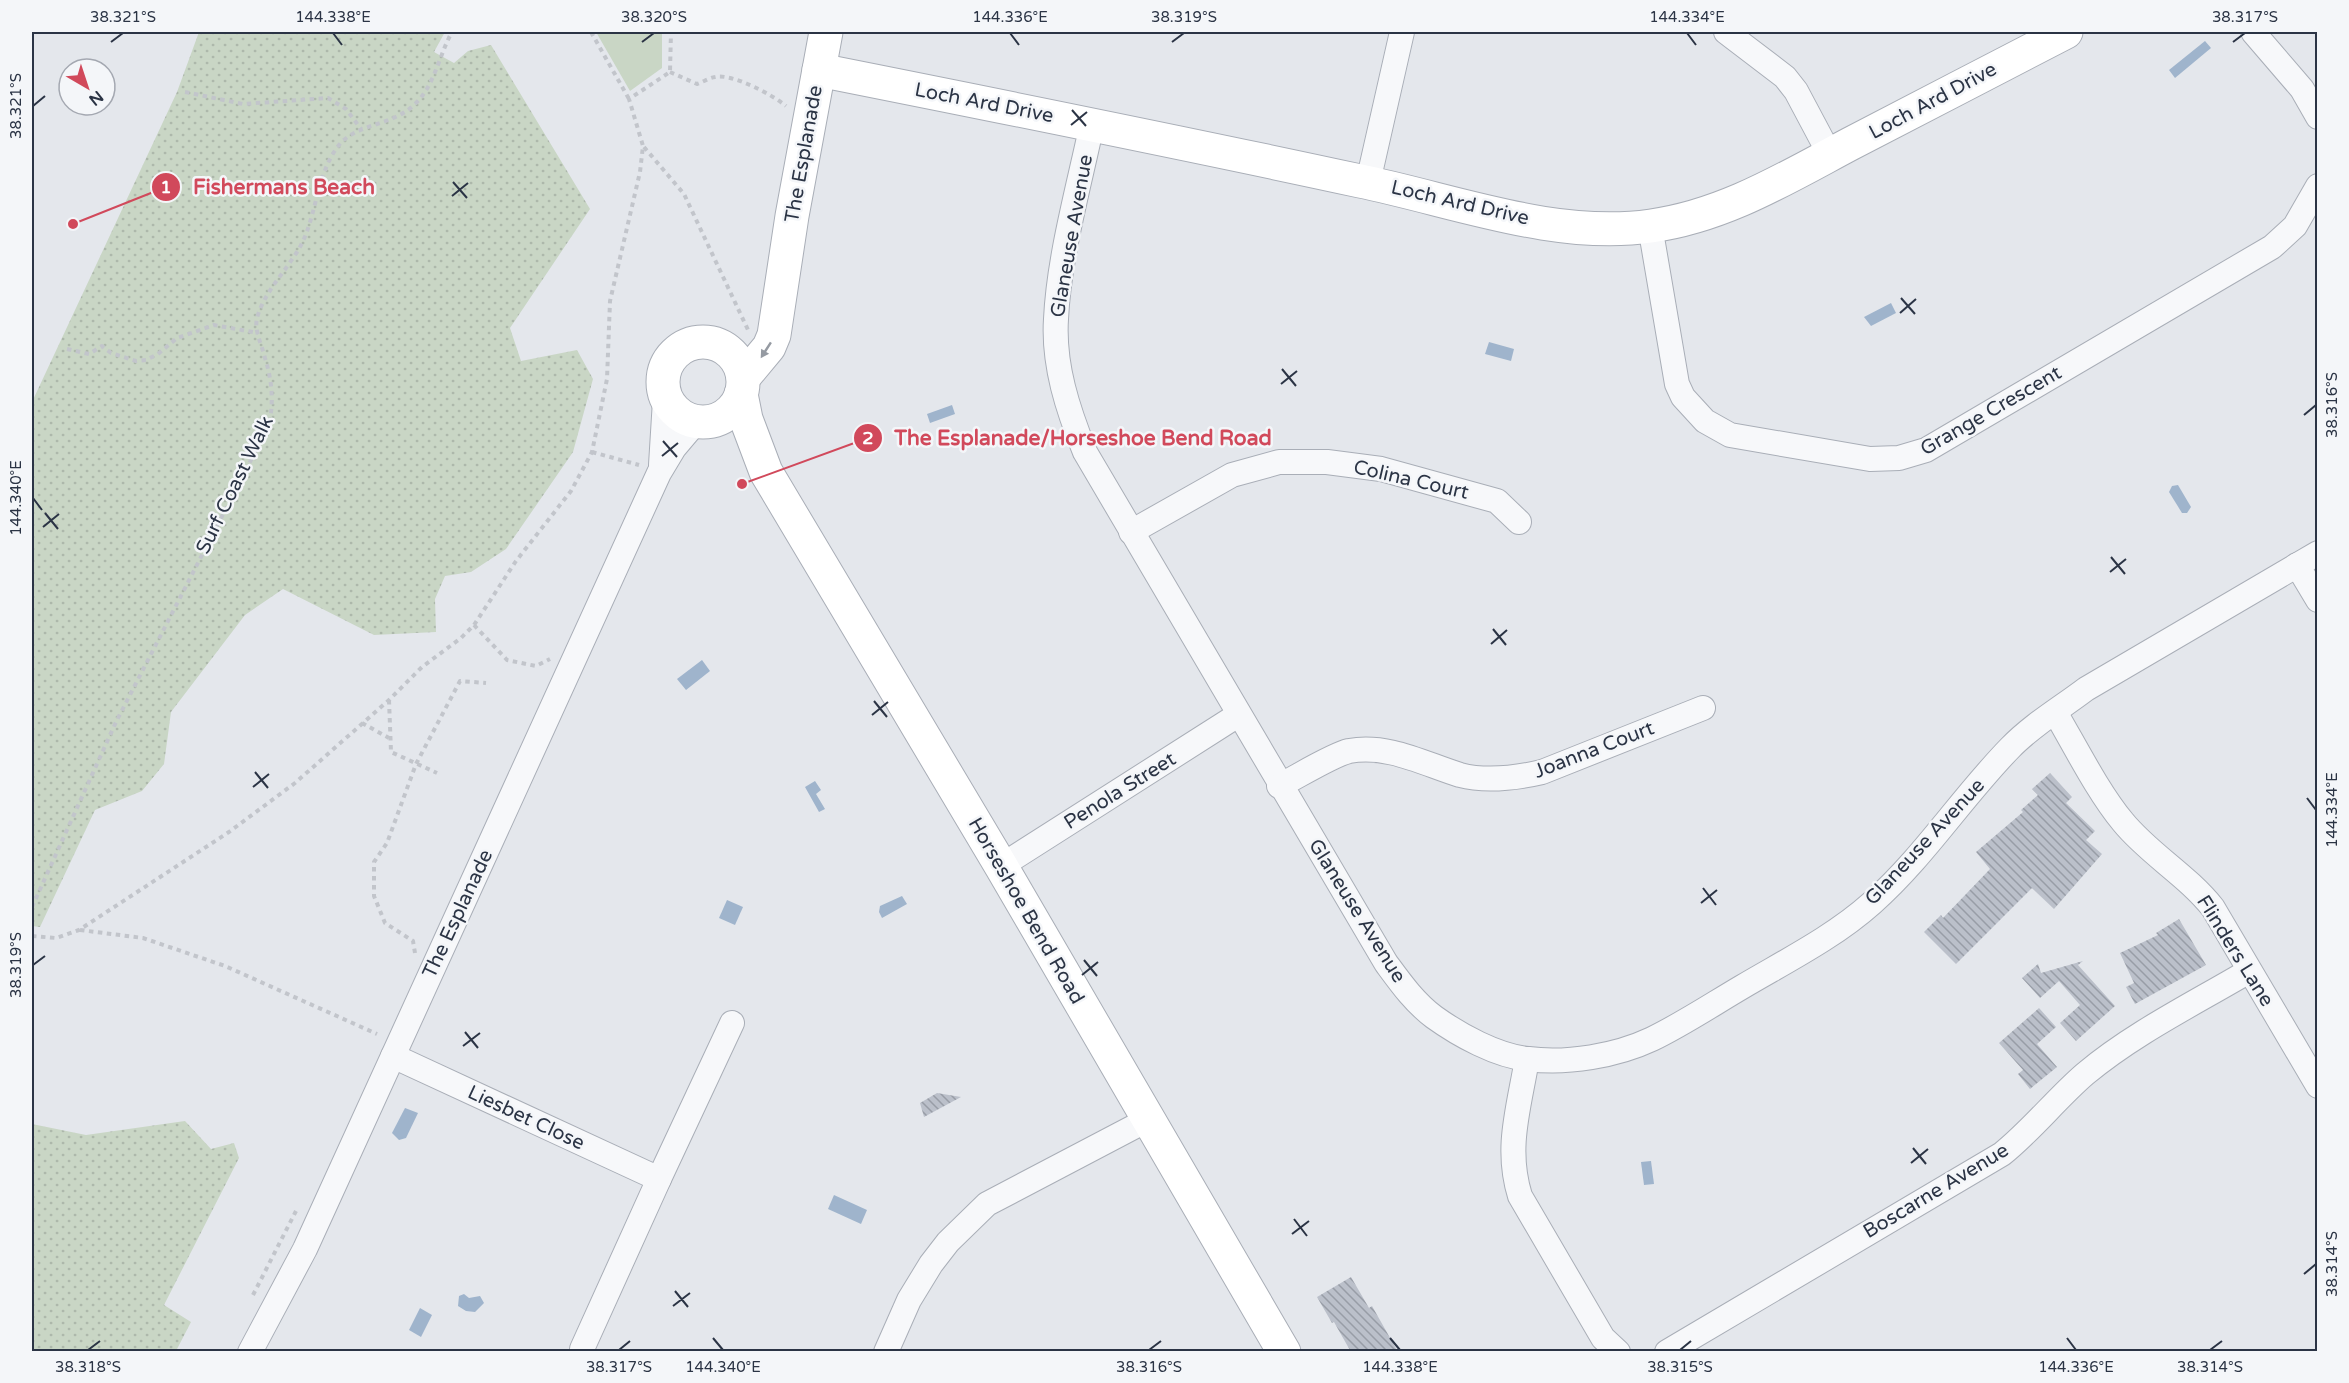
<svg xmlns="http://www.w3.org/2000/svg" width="2349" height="1383" font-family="'Varela Round',sans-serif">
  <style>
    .grass { fill: url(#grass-dots) }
    .green { fill: #c9d6c5 }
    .water { fill: #9fb4cc }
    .building { fill: url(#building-back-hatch) }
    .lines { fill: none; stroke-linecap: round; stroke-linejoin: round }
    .street-casing { stroke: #a9aeb7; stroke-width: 26 }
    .secondary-casing { stroke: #a9aeb7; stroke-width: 35 }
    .path { stroke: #c2c5cb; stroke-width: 4; stroke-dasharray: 4.5 4.5; stroke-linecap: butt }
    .street { stroke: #f7f8fa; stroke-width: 24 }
    .secondary { stroke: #fff; stroke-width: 33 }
    .oneway { fill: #959aa2 }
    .ticks { fill: none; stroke: #2b3445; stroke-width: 2 }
    .labels { text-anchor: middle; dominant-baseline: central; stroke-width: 5; stroke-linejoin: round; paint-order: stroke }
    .street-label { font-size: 20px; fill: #2b3445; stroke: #f4f6f9 }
    .leader { fill: none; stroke: #d1495b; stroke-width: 2 }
    .callout-dot { fill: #d1495b; stroke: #f4f6f9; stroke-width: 2 }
    .mark-label { font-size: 18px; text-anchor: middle; font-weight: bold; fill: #fff }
    .callout-label { font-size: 21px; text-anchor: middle; font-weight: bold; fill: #d1495b; stroke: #f4f6f9; stroke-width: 5; stroke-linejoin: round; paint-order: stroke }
    .neatline { fill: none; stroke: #2b3445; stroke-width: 2 }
    .ticks-label { font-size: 15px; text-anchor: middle; fill: #2b3445 }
  </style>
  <defs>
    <pattern id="grass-dots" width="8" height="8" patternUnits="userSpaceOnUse" patternTransform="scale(1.5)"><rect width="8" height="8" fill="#c9d6c5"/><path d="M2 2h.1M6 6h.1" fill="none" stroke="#adb8ab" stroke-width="1.8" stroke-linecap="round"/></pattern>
    <pattern id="building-back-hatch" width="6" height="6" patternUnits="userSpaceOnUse" patternTransform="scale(1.5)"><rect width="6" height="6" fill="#bbc0ca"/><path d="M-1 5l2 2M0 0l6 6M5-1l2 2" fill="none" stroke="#989da6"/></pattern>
  </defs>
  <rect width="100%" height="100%" fill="#e4e7ec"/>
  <g class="grass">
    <path d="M199 32H445L434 52 454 63 468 51 491 45 590 209 510 328 521 361 577 350 593 379 573 452 506 549 471 572 445 576 435 599 436 632 374 635 283 589 245 615 171 712 164 764 142 791 95 810 40 927 32 926V402L177 92Z"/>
    <path d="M185 1121 211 1149 234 1143 239 1158 164 1305 191 1322 176 1351H32V1124L86 1135Z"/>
  </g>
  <path class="green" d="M596 32H662V68L630 91Z"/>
  <g class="water">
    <path d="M2205 41 2211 48 2175 78 2169 70Z"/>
    <path d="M1891 303 1896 313 1871 326 1864 317Z"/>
    <path d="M1489 342 1514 349 1511 361 1485 354Z"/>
    <path d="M952 405 955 414 930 423 927 414Z"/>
    <path d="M2178 485 2191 507 2187 513H2182L2169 492 2172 486Z"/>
    <path d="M702 660 710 671 686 690 677 679Z"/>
    <path d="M815 781 821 790 816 794 825 809 819 812 805 787Z"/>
    <path d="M902 896 907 904 882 918 879 912 880 906Z"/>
    <path d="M727 900 743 907 735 925 719 918Z"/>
    <path d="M405 1108 418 1113 406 1138 399 1140 392 1133Z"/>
    <path d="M1651 1161 1654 1184 1644 1185 1641 1162Z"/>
    <path d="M834 1195 867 1210 861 1224 828 1209Z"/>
    <path d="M464 1294 469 1298 480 1296 484 1303 475 1312 466 1311 458 1306 459 1296Z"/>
    <path d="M420 1308 432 1315 421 1337 409 1330Z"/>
  </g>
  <g class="building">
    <path d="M2050 773 2072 797 2066 803 2095 831 2086 840 2102 854 2054 909 2032 888 1956 964 1924 932 1941 915 1943 918 1990 869 1976 852 2023 812 2021 810 2038 795 2032 789Z"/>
    <path d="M2179 919 2206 965 2135 1004 2126 987 2134 983 2120 953 2158 935 2156 933Z"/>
    <path d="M2083 961 2078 965 2115 1006 2076 1041 2060 1023 2080 1005 2059 981 2040 998 2022 978 2038 964 2041 973Z"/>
    <path d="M2039 1008 2056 1027 2037 1044 2057 1067 2030 1089 2018 1074 2023 1070 1999 1043Z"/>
    <path d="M937 1093 961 1097 924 1117 920 1103Z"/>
    <path d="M1351 1277 1369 1308 1372 1306 1398 1352H1351L1334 1322 1332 1323 1317 1297Z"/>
  </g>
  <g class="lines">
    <defs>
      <g id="street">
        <path d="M1726 32 1785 77 1796 91 1830 155"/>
        <path d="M2253 32 2302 89 2318 117"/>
        <path d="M1092 124C1079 186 1059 256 1056 319 1053 365 1068 410 1085 452L1386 963C1400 982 1414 1002 1434 1017 1459 1035 1497 1056 1528 1059 1567 1064 1616 1056 1652 1039 1683 1024 1713 1004 1742 987 1786 961 1834 937 1872 903 1924 857 1962 797 2010 748 2032 725 2061 708 2086 689L2318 553"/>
        <path d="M1368 182 1402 32"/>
        <path d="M1650 226 1677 384 1683 397 1705 421 1730 435 1870 459 1899 458 1926 450 2272 247 2295 226 2318 186"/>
        <path d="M661 465 665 400"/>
        <path d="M1131 532 1232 475 1279 462H1327L1381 469 1497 501 1519 522"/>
        <path d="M2297 565 2318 600"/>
        <path d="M2055 712C2075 746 2098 792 2123 822 2149 854 2187 875 2213 908L2318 1086"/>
        <path d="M1279 786C1297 777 1332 755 1349 751 1389 744 1424 764 1460 775 1487 782 1516 778 1542 772L1703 708"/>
        <path d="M1001 866 1238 715"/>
        <path d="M393 1056 659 1179 732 1023"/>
        <path d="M1527 1059C1519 1108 1505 1148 1520 1196L1603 1338 1618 1352"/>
        <path d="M582 1349 659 1179"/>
        <path d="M250 1352 305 1249 659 473 674 448 696 422"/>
        <path d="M886 1352 909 1300 931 1264 948 1242 987 1204 1147 1120"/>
        <path d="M1667 1352 2002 1154C2032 1130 2056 1099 2085 1074 2134 1033 2195 1003 2249 971"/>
      </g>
      <g id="secondary">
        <path d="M819 70C1000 106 1180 142 1360 181 1453 200 1555 240 1651 226 1724 216 1786 178 1850 144 1922 107 1994 69 2066 32"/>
        <circle cx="703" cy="382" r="40"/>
        <path d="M744 377 769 347 774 335 792 216 826 32"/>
        <path d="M741 394 746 419 766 472 1001 866 1284 1352"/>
      </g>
    </defs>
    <use href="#street" class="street-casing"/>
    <use href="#secondary" class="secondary-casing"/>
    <g class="path">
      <path d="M591 32 629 99"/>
      <path d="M670 72 697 84C703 82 709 78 715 77 732 73 773 95 786 106"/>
      <path d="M185 92 243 104 328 98 346 109 361 129"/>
      <path d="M644 147 684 194 749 332"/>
      <path d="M67 349 89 354 102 346 111 353 136 361 146 360 158 354 177 338 214 325 258 333"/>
      <path d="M592 452 639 465"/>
      <path d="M474 625 507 660 536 666 550 659"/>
      <path d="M389 700 391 752 437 773"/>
      <path d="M362 723 389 738"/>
      <path d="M32 907 116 722 269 425C274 402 272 380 265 358 262 345 254 331 257 318 264 292 287 270 300 247 317 216 316 174 339 145 357 123 393 126 415 104 435 85 439 55 452 32"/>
      <path d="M80 930 143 938 225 966 377 1034"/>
      <path d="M32 936 56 938 79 930 229 832 295 783 389 700 422 667 461 638 474 625 516 561 571 491 592 452 607 379 610 301 640 172 643 146 629 99 670 72 671 32"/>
      <path d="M415 953 413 941 385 923 374 896V862L387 843 416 764 460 681 486 683"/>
      <path d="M253 1295 296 1211"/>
    </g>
    <use href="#street" class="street"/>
    <use href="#secondary" class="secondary"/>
  </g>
  <defs><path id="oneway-solid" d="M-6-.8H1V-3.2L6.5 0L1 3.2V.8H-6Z" transform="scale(1.5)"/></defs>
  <use class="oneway" href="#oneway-solid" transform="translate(766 350) rotate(123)"/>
  <path class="ticks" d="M333 33 342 45M1010 33 1019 45M1687 33 1696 45M111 42 123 33M642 42 654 33M1172 42 1184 33M2233 42 2245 33M33 106 45 96M1072 110 1086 126M1071 125 1087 112M453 182 467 198M452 196 468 183M1901 298 1915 314M1900 313 1916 299M1282 369 1296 386M1281 384 1297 371M2304 415 2316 405M663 441 677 457M662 456 678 443M33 498 42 510M45 513 58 529M43 527 59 514M2111 557 2125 574M2110 572 2126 559M1493 629 1506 645M1491 644 1507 630M874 701 887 717M872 715 888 702M255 772 268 788M253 787 269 774M2307 798 2316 810M1703 888 1716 905M1701 903 1717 890M1084 960 1097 976M33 965 45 956M1082 975 1098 962M465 1032 478 1048M463 1046 480 1033M1913 1148 1926 1164M1911 1163 1928 1149M1294 1219 1307 1236M1292 1234 1309 1221M2304 1274 2316 1264M675 1291 688 1307M673 1306 690 1293M713 1338 723 1350M1390 1338 1400 1350M2067 1338 2076 1350M88 1350 100 1341M619 1350 630 1341M1149 1350 1161 1341M1680 1350 1691 1341M2210 1350 2222 1341"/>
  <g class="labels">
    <g class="street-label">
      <text transform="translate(1933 101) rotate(-28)">Loch Ard Drive</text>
      <text transform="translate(984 103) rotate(11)">Loch Ard Drive</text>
      <text transform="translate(804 154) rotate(-80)">The Esplanade</text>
      <text transform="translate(1460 203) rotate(13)">Loch Ard Drive</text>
      <text transform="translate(1072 236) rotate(-80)">Glaneuse Avenue</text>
      <text transform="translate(1991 411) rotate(-30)">Grange Crescent</text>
      <text transform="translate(1411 480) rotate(13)">Colina Court</text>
      <text transform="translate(235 485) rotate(-64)">Surf Coast Walk</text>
      <text transform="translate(1594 750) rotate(-21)">Joanna Court</text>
      <text transform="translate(1120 791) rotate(-32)">Penola Street</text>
      <text transform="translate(1925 842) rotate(-47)">Glaneuse Avenue</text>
      <text transform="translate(1026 911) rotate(60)">Horseshoe Bend Road</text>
      <text transform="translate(1357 911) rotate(58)">Glaneuse Avenue</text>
      <text transform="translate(458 914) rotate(-65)">The Esplanade</text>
      <text transform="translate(2235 951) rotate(58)">Flinders Lane</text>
      <text transform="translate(526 1118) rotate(25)">Liesbet Close</text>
      <text transform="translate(1936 1191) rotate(-31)">Boscarne Avenue</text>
    </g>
  </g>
  <path class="leader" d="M73 224L166 187M742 484L868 438"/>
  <g class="callout-dot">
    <circle cx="73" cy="224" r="6"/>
    <circle cx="742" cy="484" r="6"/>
    <circle cx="166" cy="187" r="15"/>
    <circle cx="868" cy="438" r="15"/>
  </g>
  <g class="mark-label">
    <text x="166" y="193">1</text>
    <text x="868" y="444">2</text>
  </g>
  <g class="callout-label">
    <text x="284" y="194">Fishermans Beach</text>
    <text x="1083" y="445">The Esplanade/Horseshoe Bend Road</text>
  </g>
  <rect width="2349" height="1383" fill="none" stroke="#f4f6f9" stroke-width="66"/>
  <g transform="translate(87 87) rotate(141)"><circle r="28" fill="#f4f6f9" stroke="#a4a8b1" stroke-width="1.5"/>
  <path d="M0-4.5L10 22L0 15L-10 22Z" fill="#d1495b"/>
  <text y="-9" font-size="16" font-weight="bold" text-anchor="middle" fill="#2b3445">N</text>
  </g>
  <rect x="33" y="33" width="2283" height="1317" class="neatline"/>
  <g class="ticks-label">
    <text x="123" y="22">38.321°S</text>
    <text x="333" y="22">144.338°E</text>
    <text x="654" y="22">38.320°S</text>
    <text x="1010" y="22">144.336°E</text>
    <text x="1184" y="22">38.319°S</text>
    <text x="1687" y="22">144.334°E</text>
    <text x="2245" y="22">38.317°S</text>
    <text transform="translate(16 106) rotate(-90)" y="5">38.321°S</text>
    <text transform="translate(2332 405) rotate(-90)" y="5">38.316°S</text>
    <text transform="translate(16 498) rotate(-90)" y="5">144.340°E</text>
    <text transform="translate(2332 810) rotate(-90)" y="5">144.334°E</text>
    <text transform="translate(16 965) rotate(-90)" y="5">38.319°S</text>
    <text transform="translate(2332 1264) rotate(-90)" y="5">38.314°S</text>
    <text x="88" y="1372">38.318°S</text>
    <text x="619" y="1372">38.317°S</text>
    <text x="723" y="1372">144.340°E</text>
    <text x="1149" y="1372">38.316°S</text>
    <text x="1400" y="1372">144.338°E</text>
    <text x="1680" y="1372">38.315°S</text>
    <text x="2076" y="1372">144.336°E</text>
    <text x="2210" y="1372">38.314°S</text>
  </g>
</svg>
